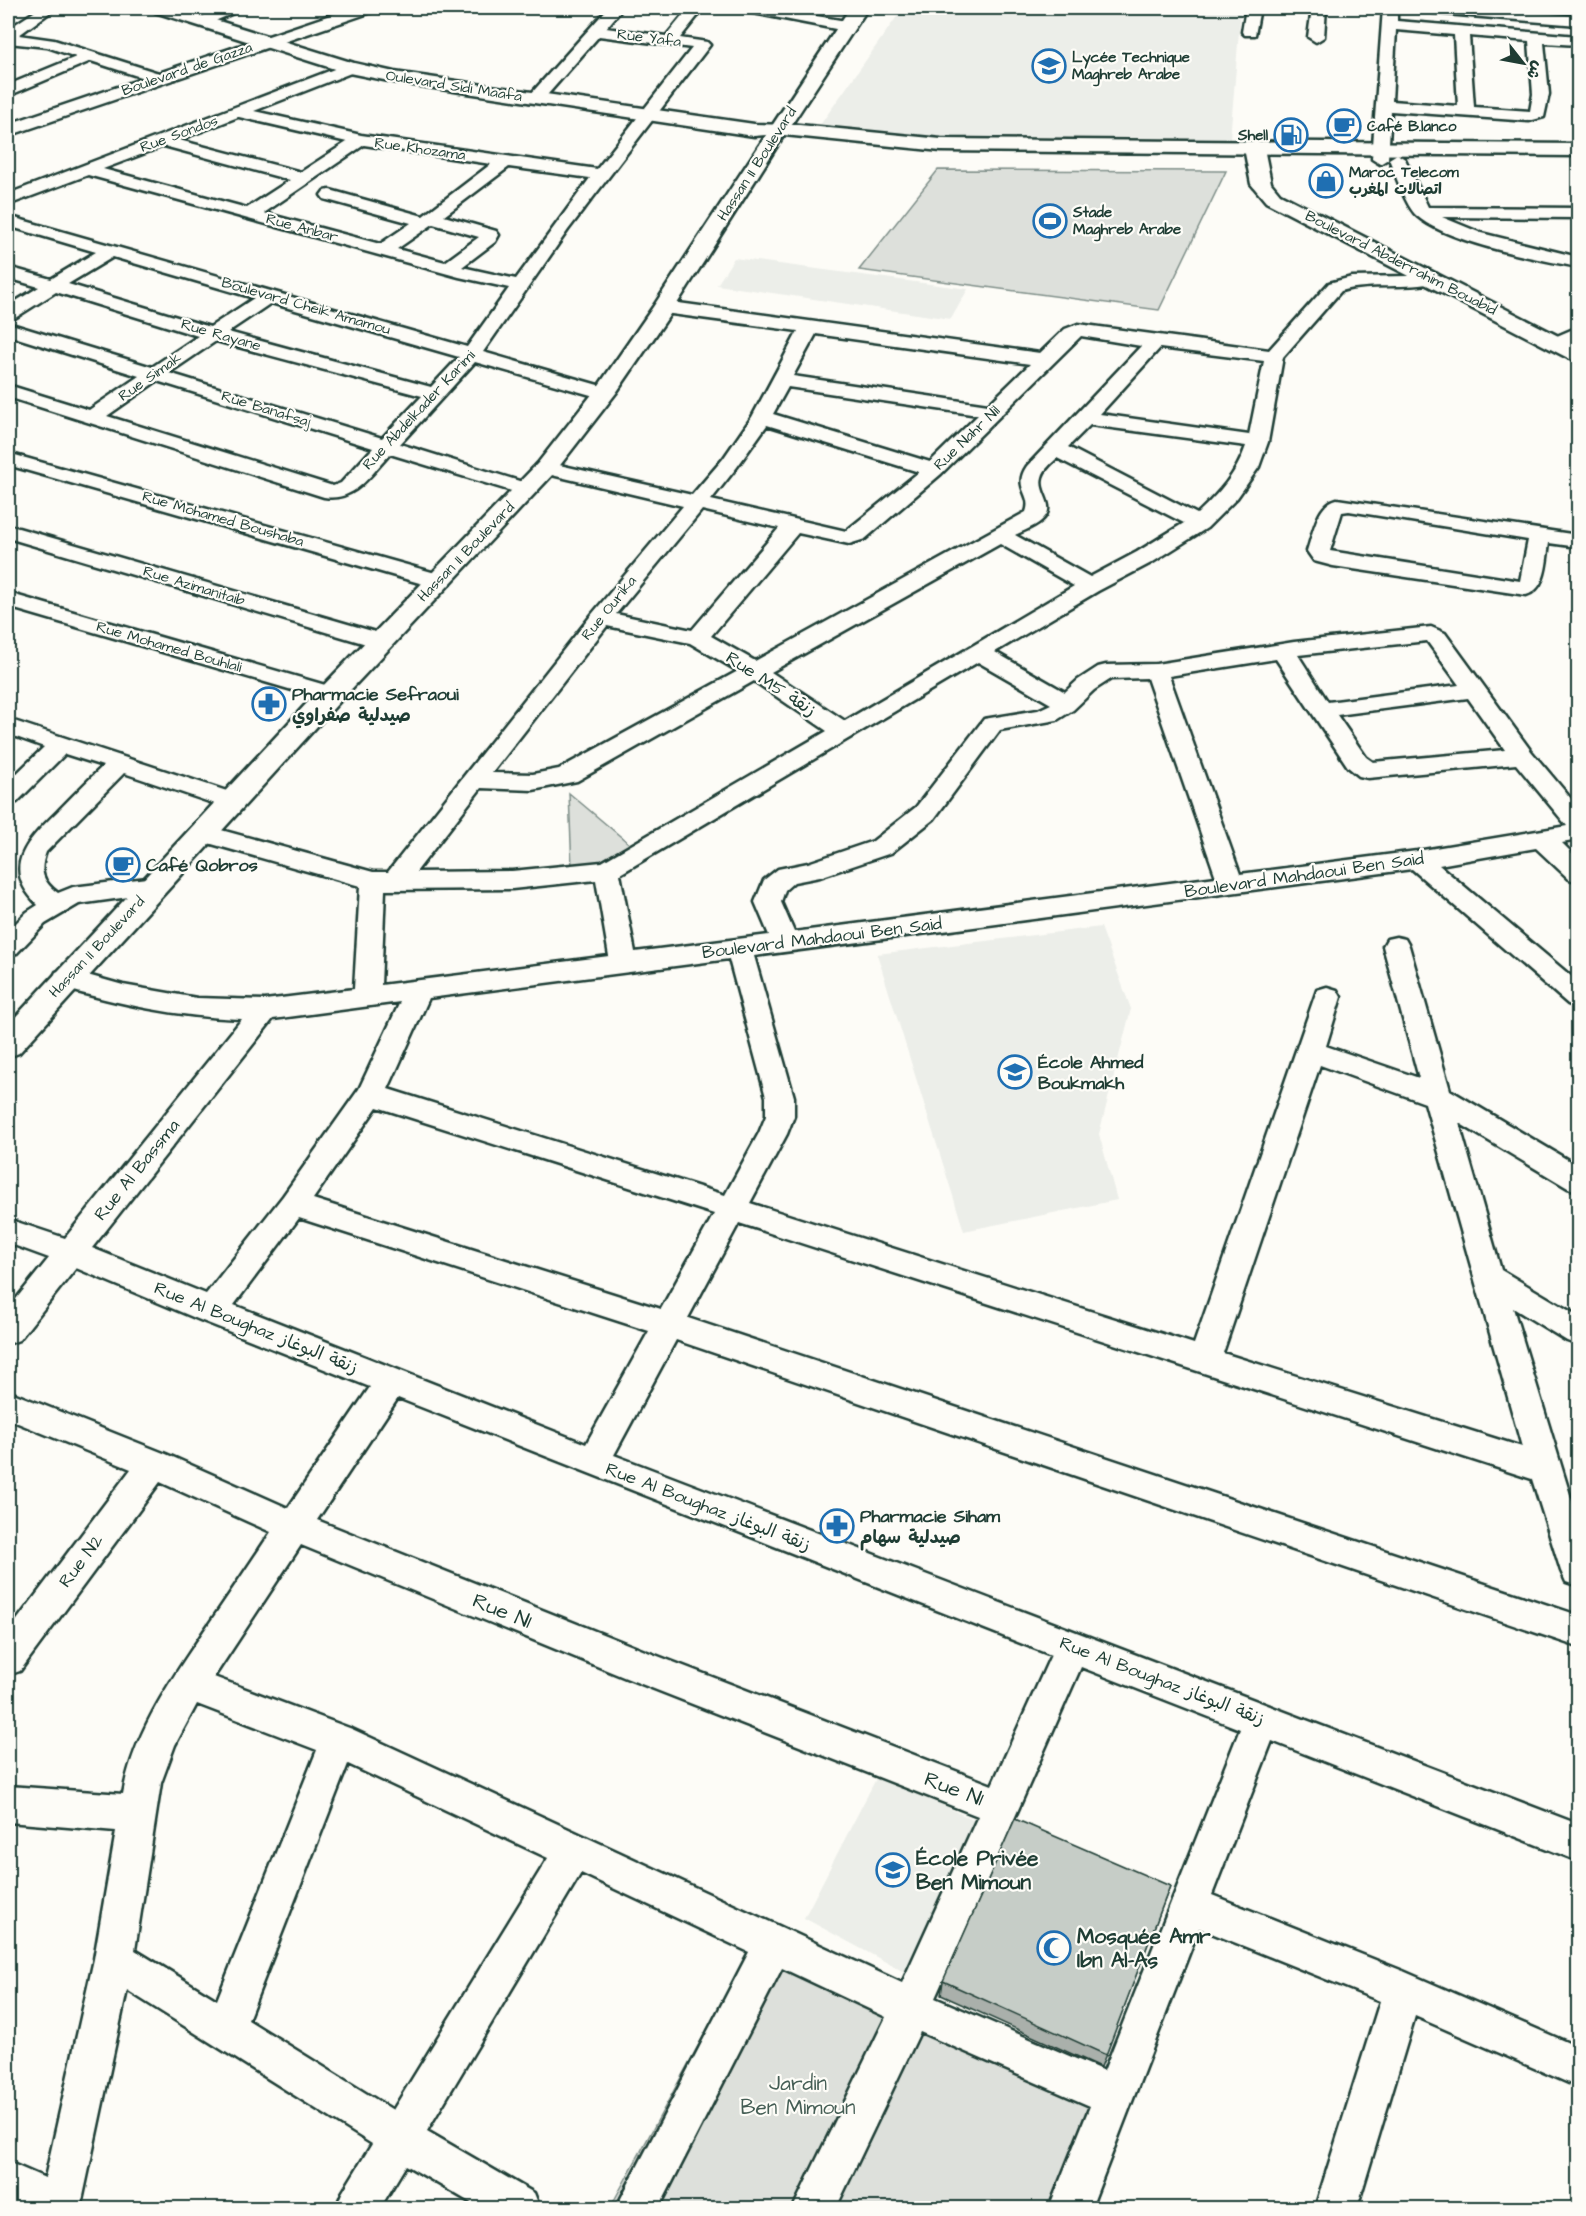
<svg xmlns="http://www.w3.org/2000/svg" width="1586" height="2216" font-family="'Architects Daughter','Playpen Sans Arabic',sans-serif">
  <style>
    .built { fill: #eceee9 }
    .green { fill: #dde0db; stroke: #7e8e88; stroke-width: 1.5 }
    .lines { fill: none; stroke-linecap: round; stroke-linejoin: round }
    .minor-casing { stroke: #1f3d34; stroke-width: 5 }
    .tertiary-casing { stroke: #1f3d34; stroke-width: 5 }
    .secondary-casing { stroke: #1f3d34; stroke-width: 5 }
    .primary-casing { stroke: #1f3d34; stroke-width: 5 }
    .minor { fill: #fdfcf7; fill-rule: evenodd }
    .tertiary { fill: #fdfcf7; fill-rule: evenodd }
    .secondary { fill: #fdfcf7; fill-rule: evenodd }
    .primary { fill: #fdfcf7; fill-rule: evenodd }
    .wall { fill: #aab0ab; stroke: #1f3d34; stroke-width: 1.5 }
    .building { fill: #c6cdc7; stroke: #1f3d34; stroke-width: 1.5 }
    .labels { text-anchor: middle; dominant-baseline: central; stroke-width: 4.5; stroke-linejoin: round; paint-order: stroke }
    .far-street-label { font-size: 15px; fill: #1f3d34; stroke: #fdfcf7 }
    .far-poi-label { font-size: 15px; font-weight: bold; fill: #1f3d34; stroke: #fdfcf7; text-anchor: start }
    .street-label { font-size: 18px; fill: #1f3d34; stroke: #fdfcf7 }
    .poi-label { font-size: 18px; font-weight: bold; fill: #1f3d34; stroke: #fdfcf7; text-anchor: start }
    .near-street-label { font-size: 21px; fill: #1f3d34; stroke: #fdfcf7 }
    .near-poi-label { font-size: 21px; font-weight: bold; fill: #1f3d34; stroke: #fdfcf7; text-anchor: start }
    .near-park-label { font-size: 21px; fill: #455e55; stroke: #fdfcf7 }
  </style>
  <rect width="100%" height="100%" fill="#fdfcf7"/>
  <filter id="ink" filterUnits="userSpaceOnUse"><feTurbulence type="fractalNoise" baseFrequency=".0167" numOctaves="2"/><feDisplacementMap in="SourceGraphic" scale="12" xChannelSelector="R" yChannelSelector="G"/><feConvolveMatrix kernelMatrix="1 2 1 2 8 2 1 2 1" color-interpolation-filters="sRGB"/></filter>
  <g filter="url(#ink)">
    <g class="built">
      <path d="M903 8H1241L1230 139 964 141 820 125Z"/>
      <path d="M734 258 968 289 951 319 717 285Z"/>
      <path d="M1101 927 1131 1009 1099 1134 1117 1200 964 1231 877 954Z"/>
      <path d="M879 1773 979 1823 908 1974 804 1918Z"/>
    </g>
    <g class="green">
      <path d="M938 170 1226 171 1159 310 859 270Z"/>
      <path d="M569 793 633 847 608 865 572 869Z"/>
      <path d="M748 1954 1095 2096 1050 2208H610Z"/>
    </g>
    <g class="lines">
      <defs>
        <g id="minor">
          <path d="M40 8H56L19 35 54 40 165 75 167 78 159 83 91 61 8 96V85L76 57 47 47 8 43V29Z"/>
          <path d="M222 8H240L238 11 208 24H198L195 21 198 18Z"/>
          <path d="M608 8H623L606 28 666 36 689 8H704L680 38 707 42 710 45 568 230 483 352 612 389 615 393 612 397 605 399 475 362 400 444 532 485 535 489 532 493 525 495 518 493 390 454C371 474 355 502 324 497L8 397V385L89 410 139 376 8 335V323L152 367 198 336 56 292 15 318 8 319V306L39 287 8 278V267L51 279 96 252 8 226V216L467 347 509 288 459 277 88 175 8 205V194L350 63 358 68 356 71 254 111 361 135 597 169 692 48 599 36 541 102H529L527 99 529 96ZM238 117H239L347 142 301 172 179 140ZM364 145 491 164 423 216 330 190 324 191 321 195 324 199 411 223 380 244 264 213ZM164 146 290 180 247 208 103 169ZM509 167 590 178 516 279 462 267 495 242 499 235 496 231 444 216ZM433 224 479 237 445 262 397 249ZM113 257 254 298 210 327 68 284ZM271 303 459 357 431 387 228 332ZM216 341 422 396 382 438 169 373ZM157 381 373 448 341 483 333 486 107 416Z"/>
          <path d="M741 8H770L846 21 854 26 846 31 748 12Z"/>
          <path d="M1246 8H1260L1255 35H1245L1242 32Z"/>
          <path d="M1312 8H1326L1324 37 1316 42 1308 37Z"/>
          <path d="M1383 8H1397V21L1578 36V45L1544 43 1549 94 1544 117 1529 121 1391 111 1388 159 1380 164 1372 159ZM1396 30 1454 35 1458 106 1392 101ZM1469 36 1529 41 1533 94 1530 111 1474 107Z"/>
          <path d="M1428 8H1470L1578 16V25L1434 13 1429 12Z"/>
          <path d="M1397 154 1405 159 1428 207 1578 208V218L1442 217 1481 233 1578 257V267C1537 259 1448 243 1417 216 1406 207 1395 173 1389 159Z"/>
          <path d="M1431 273 1437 274 1440 278 1437 282C1406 290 1372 282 1341 291L1283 357 1268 442 1259 467 1237 498 1207 528 1153 562 1098 591 995 652 1065 692 1078 680 1098 667 1106 665 1156 664 1294 642 1431 627 1445 633 1531 751 1578 807V840L1562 843 1578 859V882L1569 879 1536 848 1439 865 1578 982V1007L1568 1004 1412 869 754 956 794 1097V1116L787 1134 750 1203 1194 1344 1317 990 1327 987 1337 990 1341 997 1326 1046 1419 1078 1383 946 1387 939 1396 937 1405 939 1409 946 1450 1090 1578 1166V1191L1568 1188 1459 1123 1501 1270 1578 1316V1345L1567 1341 1513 1308 1578 1521V1586L1566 1582 1561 1571 1532 1479 739 1223 688 1318 1578 1615V1647L676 1340 614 1455 1578 1824V1861L1272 1741 1212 1895 1403 1971 1578 2047V2087L1415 2016 1357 2208H1315L1380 2001 1199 1928 1091 2208H1049L1090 2106 920 2032 836 2208H793L886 2017 782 1968 659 2208H616L749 1952 581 1873 427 2131 534 2193 540 2208H480L406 2165 380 2208H336L342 2193 372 2144 127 1990 82 2201 85 2208H17L8 2204V2162L45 2178 94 1959 116 1831 8 1822V1786L123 1794C133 1734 171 1680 204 1631 227 1598 249 1565 271 1532L160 1482 20 1671 8 1675V1632L131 1469 8 1419V1391L166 1454 288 1508 370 1387 200 1320 76 1268 19 1340 8 1344V1309L49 1258 8 1243V1219L65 1238 242 1019C177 1017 119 1004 56 986L53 979 56 972 66 969 123 985 197 998 265 1000 354 989 360 886 194 839 190 833 194 827 203 825 373 872H388L593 613 683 506 539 472 536 468 539 464 546 462 692 495 723 459 752 417 798 331 664 313 657 311 655 307 657 303 664 301 1040 353 1065 329 1078 324 1269 350 1329 283 1352 277 1408 276ZM816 334 1030 364 988 405 793 376ZM1081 336 1141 346 1027 466C1012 488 1033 494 1026 512L755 661 711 636 798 533 849 544 865 539 941 474ZM1160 348 1264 361 1249 435 1100 414ZM788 387 978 415 930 462 773 414ZM767 425 919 472 846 531 711 500 737 467ZM1090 425 1246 446C1236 475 1219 493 1197 514L1068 447ZM1057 458 1184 523 1137 552 1090 577 1015 535C1023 531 1034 527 1041 521 1059 506 1037 494 1042 477 1044 469 1052 463 1057 458ZM702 510 779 528 692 630 616 614ZM1000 544 1074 586 845 721 771 672ZM607 626 690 643 738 671 559 769 533 774 492 773ZM1427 641 1459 685 1328 702 1298 655ZM1276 659 1348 767 1359 776 1368 778 1516 764 1567 826 1417 851 1240 874 1169 676ZM978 662 1051 704 1038 710 984 719 916 807 873 841 808 863 778 869 764 880 755 902 769 935 635 952 620 874ZM1147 678 1216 877 794 932 781 902 785 890 794 882 820 877 891 853 934 819 1000 730 1057 720 1073 710 1094 690 1111 679ZM754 681 827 731 602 862 512 871 416 872 481 788 533 790 577 781ZM1468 698 1505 750 1373 762 1366 757 1337 715ZM596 880 609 956 381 985 385 890 512 889ZM729 959 766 1097V1116L759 1133 725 1195 388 1089 429 998ZM400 1002 359 1089 283 1196 206 1294 92 1248 273 1019ZM1320 1065 1425 1103 1522 1447 1223 1353ZM377 1107 714 1214 661 1309 313 1199ZM299 1218 649 1331 586 1444 234 1305ZM398 1398 1051 1655 992 1785 650 1653 317 1520ZM301 1545 626 1678 978 1816 902 1983 352 1729 214 1677ZM1081 1667 1240 1729 1104 2071 935 1998ZM197 1704 317 1750 217 2000 135 1950 161 1783 175 1745ZM348 1764 548 1858 393 2110 248 2020Z"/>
          <path d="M1578 327V340L1564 347H1550L1547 343 1550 339Z"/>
          <path d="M8 453 446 576 449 581 446 586 438 588 430 586 8 465Z"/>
          <path d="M1337 499 1578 535V547L1549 543C1546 561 1547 589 1526 595L1333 566 1314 561 1307 551C1313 534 1317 504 1337 499ZM1349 511 1528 540 1520 581 1330 551 1342 512Z"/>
          <path d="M8 525 389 636 392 641 389 646 381 648 373 646 8 538Z"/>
          <path d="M8 593 339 689 343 694 339 699 331 701 323 699 8 607Z"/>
          <path d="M8 719 242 796 245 802 242 808 233 810 124 773 46 852C39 871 42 881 58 893L73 887 155 877 164 880 168 886 164 892 79 904 45 924 17 953 8 955V931L27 912 38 905C0 868 27 841 57 812 72 797 87 781 103 766L65 754 17 802 8 804V782L44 747 8 734Z"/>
        </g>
        <path id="tertiary" d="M153 8H177L354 63 394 72 754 124 786 125 788 129 786 133 754 136 394 82 344 72 155 12Z"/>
        <g id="secondary">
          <path d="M351 8H375L372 12 8 136V124Z"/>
          <path d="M850 8H868L786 133H772L770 129Z"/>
          <path d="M1254 142 1261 144 1264 148 1271 183 1280 194 1578 346V361L1570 359 1266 202 1251 184 1244 148 1247 144Z"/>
        </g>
        <path id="primary" d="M779 123 941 139 1578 144V156L941 151 784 135 675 307 616 393 554 473 341 700 19 1053 8 1057V1025L321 688 538 463 597 388 653 307 770 129 772 125Z"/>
      </defs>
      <use href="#minor" class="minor-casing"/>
      <use href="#tertiary" class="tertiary-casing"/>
      <use href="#secondary" class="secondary-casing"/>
      <use href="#primary" class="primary-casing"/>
      <use href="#minor" class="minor"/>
      <use href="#tertiary" class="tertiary"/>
      <use href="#secondary" class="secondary"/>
      <use href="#primary" class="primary"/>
    </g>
    <path class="wall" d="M1170 1886 1101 2067 941 1995 943 1981Z"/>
    <path class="building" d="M1015 1819 1170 1886 1106 2055 943 1981Z"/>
  </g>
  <defs>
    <symbol id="school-ring" viewBox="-11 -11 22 22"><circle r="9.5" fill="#fdfcf7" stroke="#1f6fb2" stroke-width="1.5"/><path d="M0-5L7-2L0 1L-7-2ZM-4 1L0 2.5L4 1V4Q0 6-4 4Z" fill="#1f6fb2"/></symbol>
    <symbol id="cafe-ring" viewBox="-11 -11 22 22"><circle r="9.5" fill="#fdfcf7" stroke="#1f6fb2" stroke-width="1.5"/><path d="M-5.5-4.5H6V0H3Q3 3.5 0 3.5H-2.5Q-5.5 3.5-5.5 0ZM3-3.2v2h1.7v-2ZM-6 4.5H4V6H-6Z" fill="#1f6fb2"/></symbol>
    <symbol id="fuel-ring" viewBox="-11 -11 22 22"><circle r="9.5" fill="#fdfcf7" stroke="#1f6fb2" stroke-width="1.5"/><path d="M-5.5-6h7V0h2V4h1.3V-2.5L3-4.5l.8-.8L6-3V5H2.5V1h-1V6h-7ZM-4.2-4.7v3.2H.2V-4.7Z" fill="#1f6fb2"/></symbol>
    <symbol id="shop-ring" viewBox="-11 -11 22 22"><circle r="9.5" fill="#fdfcf7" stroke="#1f6fb2" stroke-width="1.5"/><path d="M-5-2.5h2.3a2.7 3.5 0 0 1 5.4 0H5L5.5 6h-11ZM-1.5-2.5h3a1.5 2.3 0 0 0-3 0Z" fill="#1f6fb2"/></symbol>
    <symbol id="stadium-ring" viewBox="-11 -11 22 22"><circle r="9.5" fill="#fdfcf7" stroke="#1f6fb2" stroke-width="1.5"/><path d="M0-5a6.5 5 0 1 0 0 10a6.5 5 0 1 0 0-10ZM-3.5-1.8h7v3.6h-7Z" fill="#1f6fb2"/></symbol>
    <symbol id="pharmacy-ring" viewBox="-11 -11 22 22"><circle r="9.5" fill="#fdfcf7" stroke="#1f6fb2" stroke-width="1.5"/><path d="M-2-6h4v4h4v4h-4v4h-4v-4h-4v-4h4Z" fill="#1f6fb2"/></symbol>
    <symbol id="mosque-ring" viewBox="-11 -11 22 22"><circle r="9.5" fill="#fdfcf7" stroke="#1f6fb2" stroke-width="1.5"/><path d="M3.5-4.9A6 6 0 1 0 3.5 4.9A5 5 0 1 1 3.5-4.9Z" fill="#1f6fb2"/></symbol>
  </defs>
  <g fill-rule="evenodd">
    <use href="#school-ring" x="1030" y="47" width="38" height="38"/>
    <use href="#cafe-ring" x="1325" y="107" width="38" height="38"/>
    <use href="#fuel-ring" x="1272" y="116" width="38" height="38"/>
    <use href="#shop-ring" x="1307" y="162" width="38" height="38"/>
    <use href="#stadium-ring" x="1031" y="202" width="38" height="38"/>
    <use href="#pharmacy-ring" x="250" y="685" width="38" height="38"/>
    <use href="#cafe-ring" x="104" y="846" width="38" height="38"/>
    <use href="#school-ring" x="996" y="1053" width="38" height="38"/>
    <use href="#pharmacy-ring" x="818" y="1507" width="38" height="38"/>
    <use href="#school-ring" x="874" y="1851" width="38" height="38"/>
    <use href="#mosque-ring" x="1035" y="1929" width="38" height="38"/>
  </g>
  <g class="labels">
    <g class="far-street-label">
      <text transform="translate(649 38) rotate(7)">Rue Yafa</text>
      <text transform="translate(187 69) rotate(-19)">Boulevard de Gazza</text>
      <text transform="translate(454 86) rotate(9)">Oulevard Sidi Maafa</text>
      <text transform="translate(179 134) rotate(-20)">Rue Sondos</text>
      <text transform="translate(420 149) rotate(8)">Rue Khozama</text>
      <text transform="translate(757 164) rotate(-57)">Hassan II Boulevard</text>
      <text transform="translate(302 228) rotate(15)">Rue Anbar</text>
      <text transform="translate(1401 263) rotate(27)">Boulevard Abderrahim Bouabid</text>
      <text transform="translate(306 306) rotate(16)">Boulevard Cheik Amamou</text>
      <text transform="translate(221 335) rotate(16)">Rue Rayane</text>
      <text transform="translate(150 377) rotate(-35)">Rue Simak</text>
      <text transform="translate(266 409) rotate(17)">Rue Banafsaj</text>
      <text transform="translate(419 410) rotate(-47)">Rue Abdelkader Karimi</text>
      <text transform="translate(967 438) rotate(-44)">Rue Nahr Nil</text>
      <text transform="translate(223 519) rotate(16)">Rue Mohamed Boushaba</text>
      <text transform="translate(466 552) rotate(-46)">Hassan II Boulevard</text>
      <text transform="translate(194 586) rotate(17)">Rue Azimanitaib</text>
      <text transform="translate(609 608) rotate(-51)">Rue Ourika</text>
      <text transform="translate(169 647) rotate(16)">Rue Mohamed Bouhlali</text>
      <text transform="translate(97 947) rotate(-47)">Hassan II Boulevard</text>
    </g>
    <g class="far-poi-label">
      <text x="1072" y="57">Lycée Technique<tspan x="1072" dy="17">Maghreb Arabe</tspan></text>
      <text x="1367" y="126">Café B.lanco</text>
      <text x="1268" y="135" text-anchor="end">Shell</text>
      <text x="1349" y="172">Maroc Telecom<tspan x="1349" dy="17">اتصالات المغرب</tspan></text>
      <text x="1073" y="212">Stade<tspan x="1073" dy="17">Maghreb Arabe</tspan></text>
    </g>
    <g class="street-label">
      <text transform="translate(771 684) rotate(33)">Rue M5 زنقة</text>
      <text transform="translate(1304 875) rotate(-8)">Boulevard Mahdaoui Ben Said</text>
      <text transform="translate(822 938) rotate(-7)">Boulevard Mahdaoui Ben Said</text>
      <text transform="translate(137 1170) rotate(-51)">Rue Al Bassma</text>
      <text transform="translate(256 1328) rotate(22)">Rue Al Boughaz زنقة البوغاز</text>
      <text transform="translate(708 1507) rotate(21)">Rue Al Boughaz زنقة البوغاز</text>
      <text transform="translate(81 1561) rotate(-53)">Rue N2</text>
      <text transform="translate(1162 1681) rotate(21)">Rue Al Boughaz زنقة البوغاز</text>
    </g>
    <g class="poi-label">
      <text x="292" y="694">Pharmacie Sefraoui<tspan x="292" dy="21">صيدلية صفراوي</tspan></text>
      <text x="146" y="865">Café Qobros</text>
      <text x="1038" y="1062">École Ahmed<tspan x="1038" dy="21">Boukmakh</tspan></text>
      <text x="860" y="1516">Pharmacie Siham<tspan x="860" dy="21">صيدلية سهام</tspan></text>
    </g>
    <g class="near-street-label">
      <text transform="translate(502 1611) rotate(22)">Rue N1</text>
      <text transform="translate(954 1789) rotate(21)">Rue N1</text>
    </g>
    <g class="near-poi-label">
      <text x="916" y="1858">École Privée<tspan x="916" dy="24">Ben Mimoun</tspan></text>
      <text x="1077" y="1936">Mosquée Amr<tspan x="1077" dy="24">Ibn Al-As</tspan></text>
    </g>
    <g class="near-park-label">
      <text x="798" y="2083">Jardin<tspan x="798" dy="24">Ben Mimoun</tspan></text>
    </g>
  </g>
  <rect width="1586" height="2216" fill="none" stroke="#fdfcf7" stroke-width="30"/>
  <rect x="15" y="15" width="1556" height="2186" fill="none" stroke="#1f3d34" stroke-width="2" filter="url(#ink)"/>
  <g transform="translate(1523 63) rotate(121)" stroke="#fdfcf7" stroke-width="4.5" paint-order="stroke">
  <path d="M0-4.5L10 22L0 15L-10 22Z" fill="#1f3d34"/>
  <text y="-9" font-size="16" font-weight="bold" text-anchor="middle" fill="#1f3d34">ش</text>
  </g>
</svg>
